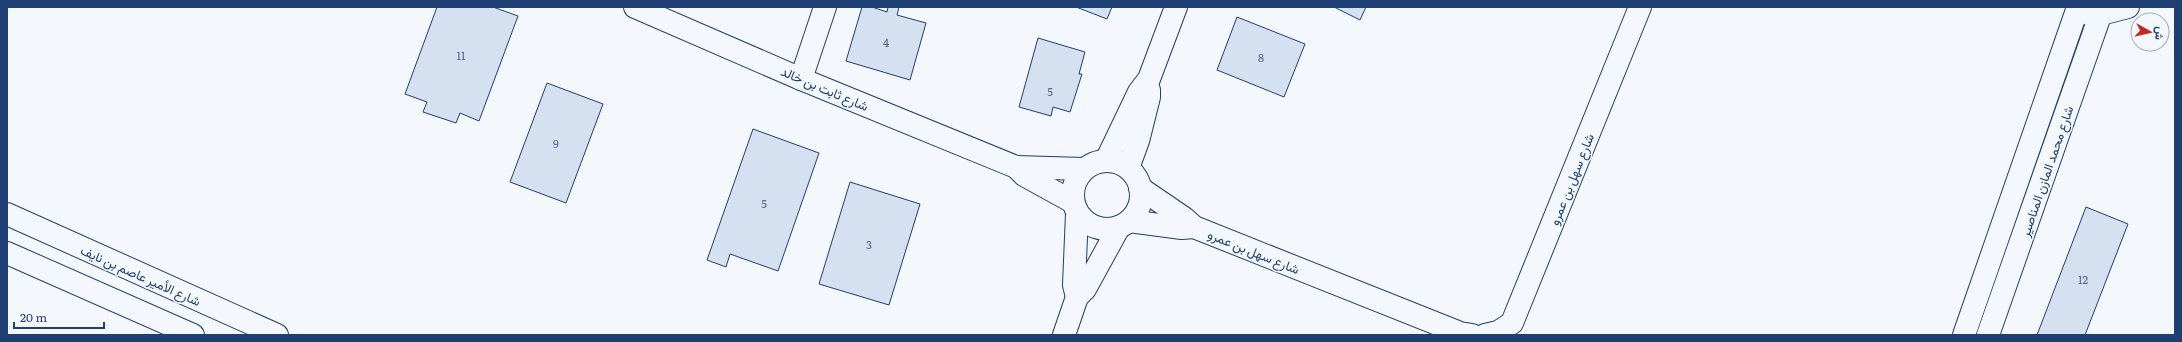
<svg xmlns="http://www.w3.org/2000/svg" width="2182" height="342" font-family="Literata,Vazirmatn,serif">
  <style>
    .building { fill: #d5e0f0; stroke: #1d3f73 }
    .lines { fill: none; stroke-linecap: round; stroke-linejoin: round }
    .minor-casing { stroke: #1d3f73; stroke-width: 24 }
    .major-casing { stroke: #1d3f73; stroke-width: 24 }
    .minor { stroke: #f4f7fb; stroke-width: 22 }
    .major { stroke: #f4f7fb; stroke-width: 22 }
    .labels { text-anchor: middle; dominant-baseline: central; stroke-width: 3; stroke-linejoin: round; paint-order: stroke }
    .number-label { font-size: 11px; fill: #4b6792 }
    .street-label { font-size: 13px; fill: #1d3f73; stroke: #f4f7fb }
  </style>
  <rect width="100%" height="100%" fill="#f4f7fb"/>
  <g class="building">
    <path d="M437 7H493L518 16 479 121 460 113 456 123 423 112 427 102 405 94Z"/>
    <path d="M862 7H872L887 12 888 7H899L897 15 926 23 910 80 846 61Z"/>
    <path d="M1076 7H1112L1107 19Z"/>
    <path d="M1334 7H1366L1360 20Z"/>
    <path d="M1237 17 1305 44 1284 97 1217 70Z"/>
    <path d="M1038 38 1085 52 1079 74H1082L1070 112 1053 107 1051 116 1019 107Z"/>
    <path d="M547 83 603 104 566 203 510 182Z"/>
    <path d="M753 129 819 153 778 271 730 254 726 267 707 260Z"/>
    <path d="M850 182 920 204 889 305 819 284Z"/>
    <path d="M2086 207 2128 224 2085 335H2037Z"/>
  </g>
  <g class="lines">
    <defs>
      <g id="minor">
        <path d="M635 7 801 79 1016 167 1024 175 1073 202"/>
        <path d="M2089 14H2101L2128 7"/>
        <path d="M801 79 825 7"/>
        <path d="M1106 161 1139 92 1149 79 1176 7"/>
        <circle cx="1107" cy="195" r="34"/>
        <path d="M1016 167 1084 169"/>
        <path d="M1128 168 1138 141 1149 97V90"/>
        <path d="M1140 188 1184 218 1194 227 1460 333 1472 335"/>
        <path d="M1129 221 1182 228 1194 227"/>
        <path d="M1077 297 1074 285 1077 213"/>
        <path d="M1064 335 1077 297 1085 289 1119 227"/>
        <path d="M1485 335 1498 332 1512 323 1640 7"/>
        <path d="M1964 335 2078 7"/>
        <path d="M1988 335 2103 7"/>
      </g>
      <g id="major">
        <path d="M7 214 277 335"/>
        <path d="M7 253 193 335"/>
      </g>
    </defs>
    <use href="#minor" class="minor-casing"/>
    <use href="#major" class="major-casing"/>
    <use href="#minor" class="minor"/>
    <use href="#major" class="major"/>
  </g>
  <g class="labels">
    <g class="number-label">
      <text x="886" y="42">4</text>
      <text x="461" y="55">11</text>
      <text x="1261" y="57">8</text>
      <text x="1050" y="91">5</text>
      <text x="556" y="143">9</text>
      <text x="764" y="203">5</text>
      <text x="869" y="244">3</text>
      <text x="2083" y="279">12</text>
    </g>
    <g class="street-label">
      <text transform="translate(825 88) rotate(23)">شارع ثابت بن خالد</text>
      <text transform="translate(2046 171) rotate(-71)">شارع محمد المازن المناصير</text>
      <text transform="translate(1571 179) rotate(-68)">شارع سهل بن عمرو</text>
      <text transform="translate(1254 251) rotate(22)">شارع سهل بن عمرو</text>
      <text transform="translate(141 275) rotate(24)">شارع الأمير عاصم بن نايف</text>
    </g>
  </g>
  <rect width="2182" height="342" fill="none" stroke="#1d3f73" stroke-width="16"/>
  <g transform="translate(2150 32) rotate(98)"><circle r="19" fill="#f4f7fb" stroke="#9eadc5"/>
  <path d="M0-3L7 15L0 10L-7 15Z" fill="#c62828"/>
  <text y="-6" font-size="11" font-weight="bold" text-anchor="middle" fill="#1d3f73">ش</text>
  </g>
  <path d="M14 322v6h90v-6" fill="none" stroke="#1d3f73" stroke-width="2"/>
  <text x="20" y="322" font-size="12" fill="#1d3f73" stroke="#f4f7fb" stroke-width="3" paint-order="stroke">20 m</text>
</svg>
